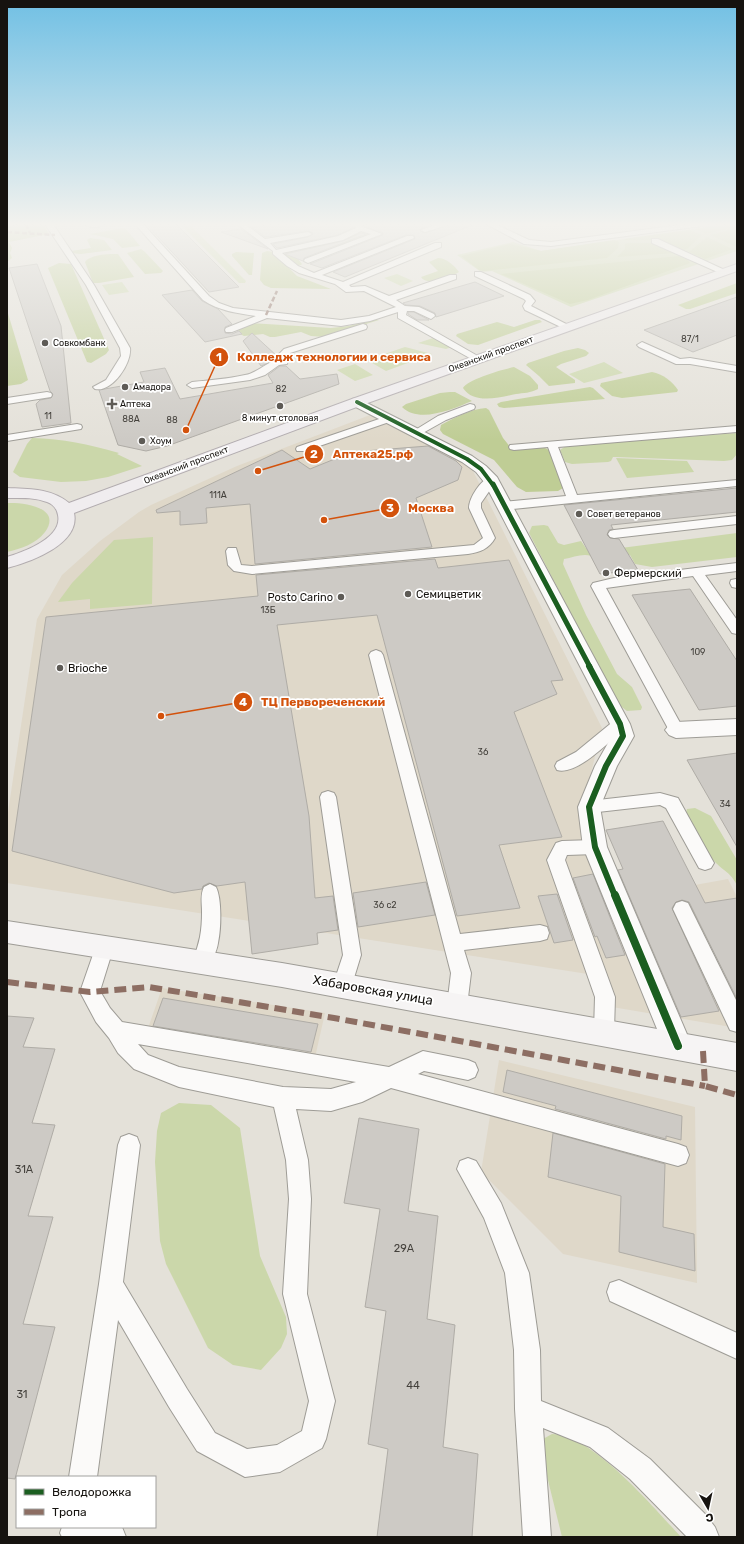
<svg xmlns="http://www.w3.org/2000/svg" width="744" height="1544" font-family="Rubik,sans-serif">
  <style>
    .built { fill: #dfd8c9 }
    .green { fill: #cbd7aa }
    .forest { fill: #bfcd95 }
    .building { fill: #cdcac5; stroke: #afaca6 }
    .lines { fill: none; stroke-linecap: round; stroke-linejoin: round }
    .lane-casing { stroke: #9e9c96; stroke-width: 2 }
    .street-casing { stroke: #9e9c96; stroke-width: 2 }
    .secondary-casing { stroke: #9e9c96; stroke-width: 2 }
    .primary-casing { stroke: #b2acaf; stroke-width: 2 }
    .lane { fill: #fbfaf9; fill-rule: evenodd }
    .street { fill: #fbfaf9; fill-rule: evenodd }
    .secondary { fill: #f6f4f4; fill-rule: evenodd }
    .primary { fill: #f0edef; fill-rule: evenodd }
    .quiet-far1 { stroke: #8d6e63; stroke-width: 2.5; stroke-dasharray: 5 2.5; stroke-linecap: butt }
    .quiet { stroke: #8d6e63; stroke-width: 6; stroke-dasharray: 12 6; stroke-linecap: butt }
    .cycleway-far3-casing { stroke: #fff; stroke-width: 5.5 }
    .cycleway-far2-casing { stroke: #fff; stroke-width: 7 }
    .cycleway-far1-casing { stroke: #fff; stroke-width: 8 }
    .cycleway-casing { stroke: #fff; stroke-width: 10 }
    .cycleway-far3 { stroke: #1b5e20; stroke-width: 4 }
    .cycleway-far2 { stroke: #1b5e20; stroke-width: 5 }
    .cycleway-far1 { stroke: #1b5e20; stroke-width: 6 }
    .cycleway { stroke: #1b5e20; stroke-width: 8 }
    .poi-dot { fill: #5e5b56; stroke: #fff; stroke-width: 1.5 }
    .labels { text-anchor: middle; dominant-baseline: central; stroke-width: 3.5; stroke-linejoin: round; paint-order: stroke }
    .number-label { font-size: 9px; fill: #44413c }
    .far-poi-label { font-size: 9px; fill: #16130f; stroke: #fff; text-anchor: start }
    .far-street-label { font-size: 9px; fill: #16130f; stroke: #fff }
    .poi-label { font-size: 11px; fill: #16130f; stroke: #fff; text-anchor: start }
    .near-number-label { font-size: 11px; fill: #44413c }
    .near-street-label { font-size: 13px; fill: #16130f; stroke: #fff }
    .leader { fill: none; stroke: #d3520c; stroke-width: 1.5 }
    .callout-dot { fill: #d3520c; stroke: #fff; stroke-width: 1.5 }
    .mark-label { font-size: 12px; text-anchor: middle; font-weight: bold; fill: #fff }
    .callout-label { font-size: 12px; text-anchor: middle; font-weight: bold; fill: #d3520c; stroke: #fff; stroke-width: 3.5; stroke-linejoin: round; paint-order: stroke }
  </style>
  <rect width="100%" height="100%" fill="#e4e1d9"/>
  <g class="built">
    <path d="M370 415 468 461 602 728 579 822 612 900 728 879 737 897V1028L606 1006 594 975 7 883V819L37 619 62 575 100 541 139 512 151 505 237 466Z"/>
    <path d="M162 988 325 1013 314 1062 146 1034Z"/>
    <path d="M499 1060 695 1107 697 1283 563 1254 481 1172Z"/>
  </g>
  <g class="green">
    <path d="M180 224H189L246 281 245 283H239Z"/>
    <path d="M729 224 737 226V251L571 307 492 271 481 272 457 255 513 242 541 251Z"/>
    <path d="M397 274 413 281 401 286 384 278Z"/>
    <path d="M122 282 129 292 109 295 102 285Z"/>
    <path d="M433 338 452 347 446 349 418 343Z"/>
    <path d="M405 347 432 354 386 371 367 360Z"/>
    <path d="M604 362 623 373 584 383 569 374Z"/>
    <path d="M355 364 373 375 355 381 337 370Z"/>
    <path d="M737 433V454L732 460 724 461 616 457H613L611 461 608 462 572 464 565 462 560 450 566 446Z"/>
    <path d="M32 438C64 439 87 444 119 453L117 454 142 466 108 477 86 481 61 482 20 477 13 472 27 444Z"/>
    <path d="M616 458 687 461 694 472 627 478Z"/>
    <path d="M7 503C22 502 63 507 45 532 36 544 20 549 7 552Z"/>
    <path d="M544 525 548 526 558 543 564 545 581 541 588 551 590 552 737 533V557L652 567 635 564 630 555 597 559C587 551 575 557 564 559L563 564 586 615 617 674 632 687 642 707 641 710 627 711 618 704 529 533 532 526Z"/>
    <path d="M153 537 152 604 90 609V599L58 602 72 583 114 540Z"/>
    <path d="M695 808 711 816 737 860V885C730 872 725 872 716 863 702 850 694 833 685 816L687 809Z"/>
    <path d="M179 1103 211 1105 240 1128 260 1256 286 1317 287 1334 281 1348 261 1370 233 1365 208 1348 166 1264 160 1241 155 1162 157 1131 161 1113Z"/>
    <path d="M552 1434C592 1434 654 1508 681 1537H562L542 1456 543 1439Z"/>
  </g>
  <g class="forest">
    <path d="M24 224H43L49 234 9 242 12 248 10 253 12 258 7 262V226Z"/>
    <path d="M728 224 734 227 706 234 696 229Z"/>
    <path d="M123 228 126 229 140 246 122 248 113 239 90 234Z"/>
    <path d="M737 228V247L710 235Z"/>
    <path d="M689 230 702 235 687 249 683 250 656 240H626L624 239Z"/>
    <path d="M363 232 370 235 298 259 302 264 301 265H296L284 255 289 251 353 234Z"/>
    <path d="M707 237 732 249H733L705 259 689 252Z"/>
    <path d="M90 238 104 240 112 250 81 254 71 253V251L91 248 87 240Z"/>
    <path d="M614 240 619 242 618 248 607 258 484 271 479 270 461 256 510 244 541 251Z"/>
    <path d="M627 243H651L675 253 617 257 625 249V244Z"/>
    <path d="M141 249 145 252 163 271 161 273 145 274 127 253Z"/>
    <path d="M267 251 273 252 297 276 331 289 271 288 264 285 260 280 262 253Z"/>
    <path d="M236 252 254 253 252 275H249L232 256V254Z"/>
    <path d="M118 254 134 277 99 283H93L85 262C91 254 109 254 118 254Z"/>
    <path d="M678 256 687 259 690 263 588 300 570 304 501 274Z"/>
    <path d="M438 258C446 258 455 266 459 272 450 277 427 287 421 277L438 271 429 262Z"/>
    <path d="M59 263 71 264 109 350 106 354 91 363 87 362 48 268Z"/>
    <path d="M737 283V293L690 309H686L678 305Z"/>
    <path d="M7 310 28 380 21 384 7 386Z"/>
    <path d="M376 319 379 320 324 337 311 336 301 332 275 337H270L263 334 244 336 240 334 238 329 250 323 331 328 349 326Z"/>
    <path d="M535 320H540L542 322 478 345 468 344 456 336 457 334 497 322 514 327Z"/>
    <path d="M578 348 585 350 589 353 586 356 561 364 556 367 575 380V383L549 386 539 376 526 365 528 363 564 351Z"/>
    <path d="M514 367 530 376 538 385V389C531 393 523 393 516 394 500 397 474 405 463 388 468 379 504 369 514 367Z"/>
    <path d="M652 372C663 374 672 381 678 390L677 392 622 398 612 396 600 386 601 383Z"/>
    <path d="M590 387 593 388 605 399 504 408 499 407 497 404 501 402Z"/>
    <path d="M450 392H455L472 401C453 409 419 424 402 407L406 404 440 393Z"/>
    <path d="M486 408 489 410 503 438 511 448 543 447 549 450 563 488 558 491 526 492 517 487 494 460 443 434 440 430 441 425C454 418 471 409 486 408Z"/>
  </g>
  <g class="building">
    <path d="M146 224H176L239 287 209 292Z"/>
    <path d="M274 224H352L354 227 338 235 277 248 273 244 308 237 313 233 308 231 265 237 252 227Z"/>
    <path d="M363 224H434L420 229V231L425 233 451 224 472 225 345 277 333 272 415 239 414 235H406L322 268 310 264 383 235V233L364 226Z"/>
    <path d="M241 229 268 249 221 232Z"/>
    <path d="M361 233 366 234 304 258 303 261 285 254 343 241Z"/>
    <path d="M37 264 61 326 71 423 42 427 36 404 40 400 51 398 53 394 50 391 9 268Z"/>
    <path d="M475 282 504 296 436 317 435 313 420 306 406 305 403 303Z"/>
    <path d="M192 290 202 301 218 309 232 324 225 327V333L232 334 239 331 242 334 205 342 162 295Z"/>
    <path d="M737 297V335L693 352 644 330Z"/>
    <path d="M408 312H414L429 320H417L408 314Z"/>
    <path d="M252 333 278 357V359L261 366 243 341Z"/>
    <path d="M280 366H286L300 379 337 374 339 384 167 446 146 451 118 445 99 390 144 382 140 372 165 368 180 399 273 383 268 375Z"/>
    <path d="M428 446 456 461 462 467 458 480 416 498 432 547 255 564 250 504 206 508 207 523 180 525V511L157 513 156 510 282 450 310 469 352 452Z"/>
    <path d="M737 488V512L611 525 613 529 609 530 607 535 610 538 619 539 638 570 600 574 564 505Z"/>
    <path d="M435 559 438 568 509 560 563 680 551 681 557 694 514 712 562 837 499 845 520 908 457 916 377 615 277 625 309 816 315 898 333 896 338 930 317 933 318 944 252 954 245 882 217 886 209 883 203 886 202 889 174 893 12 851 46 617 258 596 256 575Z"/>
    <path d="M690 589 737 661V706L699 710 632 595Z"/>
    <path d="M737 753V847L687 760Z"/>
    <path d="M663 821 705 903 737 898V999L689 902 682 900 676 902 672 908 719 1011 681 1017 618 870 623 869 606 830Z"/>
    <path d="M593 874 625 955 606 958 597 936 595 937 573 878Z"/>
    <path d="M426 882 435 915 358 927 353 893Z"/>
    <path d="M557 894 573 940 554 943 538 896Z"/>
    <path d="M163 998 318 1024 311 1052 153 1026Z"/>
    <path d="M7 1016 34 1018 23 1047 55 1049 32 1123 55 1125 28 1216 53 1217 23 1324 55 1327 15 1479 7 1478Z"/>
    <path d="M507 1070 682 1116 681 1140 666 1136V1139L555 1109 556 1106 503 1092Z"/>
    <path d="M359 1118 419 1129 408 1211 438 1216 427 1319 455 1325 443 1447 478 1454 472 1537H377L388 1449 368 1444 386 1311 365 1307 380 1209 344 1203Z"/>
    <path d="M553 1133 665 1164 663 1227 694 1234 695 1271 619 1252 621 1196 548 1177Z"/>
  </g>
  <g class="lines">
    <defs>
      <g id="lane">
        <path d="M7 224H18L7 227Z"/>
        <path d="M45 224H53L94 285 130 348C132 363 112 393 95 389L93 387 106 380 121 356 120 348 86 285Z"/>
        <path d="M84 224H105C100 228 89 228 84 224Z"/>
        <path d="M135 224H143L209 296 219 303 233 308 341 320 369 316 396 307 364 291 346 292 335 284 299 273 287 266 273 254V251L237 224H245L265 239 308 232 312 234 308 236 270 243 276 250 338 236 356 228 353 224H361L363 227 382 234 308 263 304 261 305 259 371 234 361 231 343 240 282 253 298 266 314 273 407 236H413L414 238 322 275 343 282 435 243H441V247L349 285 351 287 365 286 389 296 450 275H456V279L396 300 405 306 419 307 434 314 435 316 431 319 414 311H407L406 315 483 359 478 362 475 361 398 318V312L370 321 341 326 267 318 232 332H226L225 330 226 328 256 316C237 313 219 311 203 300Z"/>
        <path d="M438 224H450L425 232 421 230Z"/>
        <path d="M486 224H495L529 240 551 242 687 224H706L702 226 551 246 524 244Z"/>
        <path d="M652 239H658L729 272 728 274H722L652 243Z"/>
        <path d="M475 272H481L530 295 535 301 531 306 572 327 568 330 565 329 525 310 523 306 526 301 524 299 475 276Z"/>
        <path d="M363 324 366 325 367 327 366 329 290 353 287 364 279 365 265 375 250 380 192 388 187 385 192 382C210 380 228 379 245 375 258 373 267 361 279 360V354L284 349Z"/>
        <path d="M642 342 680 359 690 358 737 366V372L690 364H676L639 347 637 345Z"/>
        <path d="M47 392 51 393 52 395 51 397 7 404V398Z"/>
        <path d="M470 404 474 405 475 407 474 409 446 420 421 434H413L412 432 438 416Z"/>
        <path d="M388 416 393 419 392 421 305 451H297L296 449 297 447Z"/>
        <path d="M77 424 81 425 82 427 81 429 7 441V435Z"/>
        <path d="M737 426V432L558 447 577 495 737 480V486L504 510 500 508 498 506 500 504 504 502 566 496 548 447 514 450 510 449 509 447 510 445Z"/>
        <path d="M491 477 495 478 497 480 481 503V508L495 538C489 549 480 552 468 554L252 574 234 571 228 565 226 551 228 548H236L241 565 252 566 474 545 483 538 469 508C469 498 481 479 491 477Z"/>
        <path d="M737 516V524L614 538 610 537 608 534 610 531 614 530Z"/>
        <path d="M737 563V571L705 575 737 620V634L732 633 693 576 606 588 684 730 681 734 676 736 671 734 591 586 593 583 614 578Z"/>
        <path d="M736 579H737V588L732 587 730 583 731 580Z"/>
        <path d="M376 650 381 652 383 655 460 934 540 925 547 927 549 933 547 939 540 941 464 950 471 973 467 1006 464 1013 457 1015 450 1013 447 1006 451 973 369 655 371 652Z"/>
        <path d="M620 719 625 720 628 724 625 728C611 740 577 776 557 770L555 766 557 762 576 752 615 720Z"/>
        <path d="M328 791 334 793 336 797 361 955 350 991 343 994 336 991 333 985 343 955 320 797 322 793Z"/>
        <path d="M660 793 678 798 714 863 711 868 705 870 699 868 666 808 660 805 589 813 583 812 581 807 583 802 589 801Z"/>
        <path d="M595 840 601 842 604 847 601 852 595 854 567 855 565 860 615 997 614 1031 611 1038 604 1041 597 1038 594 1031 595 997 547 860 556 843 562 841Z"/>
        <path d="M210 884 216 887C222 899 221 930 218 943 217 951 212 960 209 967L202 970 195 967 192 961C200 944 202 930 202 912 202 903 200 895 204 887Z"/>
        <path d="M682 901 688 903 737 1002V1032L730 1030 673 909 676 903Z"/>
        <path d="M105 938 112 940 114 946 100 991 110 1008 122 1022 389 1067 423 1051 468 1060 475 1063 478 1070 475 1077 468 1080 424 1071 418 1074 678 1144 686 1147 689 1155 686 1163 678 1166 391 1088 362 1102 331 1111 296 1109 308 1160 311 1199 307 1294 335 1401 326 1439 322 1448 280 1472 245 1477 197 1451 169 1407 118 1320 97 1477H69L99 1284 118 1145 121 1137 129 1134 137 1137 140 1145 123 1282 187 1389 215 1433 247 1449 277 1445 302 1431 309 1401 283 1294 289 1199 286 1160 274 1107 179 1087 134 1069 118 1053 109 1038 96 1022 80 992 96 946 98 940ZM138 1044 356 1082 331 1089 283 1087 179 1067 148 1055Z"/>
        <path d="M468 1158 476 1161 501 1203 529 1273 540 1350 541 1401 608 1428 650 1459 705 1514 715 1527 719 1537H687L630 1479 590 1447 543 1428 551 1537H523L515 1409 514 1350 505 1273 484 1218 457 1169 460 1161Z"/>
        <path d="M619 1280 737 1333V1359L610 1301 607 1292 610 1283Z"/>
        <path d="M62 1527H122L126 1537H62L60 1533Z"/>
      </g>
      <g id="street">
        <path d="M357 398 472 456 486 466 497 477 630 724 634 736 617 766 600 807 607 847 692 1046 688 1056 678 1059 668 1056 583 847 578 807 595 766 612 736 610 724 484 482 476 472 462 462 352 405 350 402 352 399Z"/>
        <path d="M737 719V735L676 738 669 735 665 730 669 725 676 722Z"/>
      </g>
      <path id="secondary" d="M7 921 282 963 737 1043V1071L282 987 7 943Z"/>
      <path id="primary" d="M737 264V271L362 405 74 513C81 544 30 562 7 568V557C23 552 63 538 58 515 57 509 53 504 47 502 34 497 20 498 7 498V488C29 489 51 488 69 503L352 399Z"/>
    </defs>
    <use href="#lane" class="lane-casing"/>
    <use href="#street" class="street-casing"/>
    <use href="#secondary" class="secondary-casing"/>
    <use href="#primary" class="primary-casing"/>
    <use href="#lane" class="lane"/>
    <use href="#street" class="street"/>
    <use href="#secondary" class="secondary"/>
    <use href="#primary" class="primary"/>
    <g class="quiet-far1">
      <path d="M26 224 30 233"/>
      <path d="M7 232 55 235"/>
      <path d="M266 315 277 291"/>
    </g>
    <g class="quiet">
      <path d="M7 982 90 992 149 987 334 1018 705 1086"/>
      <path d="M703 1051 705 1086 737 1095"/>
    </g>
    <defs>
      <path id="cycleway-far3" d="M357 402 467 459 481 469 493 485"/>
      <path id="cycleway-far2" d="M493 484 590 667"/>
      <path id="cycleway-far1" d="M589 666 620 724 623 736 606 766 589 807 595 847 615 896"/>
      <path id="cycleway" d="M615 895 678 1046"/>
    </defs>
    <use href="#cycleway-far3" class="cycleway-far3-casing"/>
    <use href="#cycleway-far2" class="cycleway-far2-casing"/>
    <use href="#cycleway-far1" class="cycleway-far1-casing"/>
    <use href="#cycleway" class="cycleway-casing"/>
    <use href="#cycleway-far3" class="cycleway-far3"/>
    <use href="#cycleway-far2" class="cycleway-far2"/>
    <use href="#cycleway-far1" class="cycleway-far1"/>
    <use href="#cycleway" class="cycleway"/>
  </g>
  <linearGradient id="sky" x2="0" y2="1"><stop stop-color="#71c0e4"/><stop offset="0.51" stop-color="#f3f2ee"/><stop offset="1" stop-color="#f3f2ee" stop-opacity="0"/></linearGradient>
  <rect width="744" height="440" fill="url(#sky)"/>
  <g class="poi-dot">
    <circle cx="45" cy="343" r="4"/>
    <circle cx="125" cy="387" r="4"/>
    <path d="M110 398h4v4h4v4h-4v4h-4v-4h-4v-4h4z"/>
    <circle cx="280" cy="406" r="4"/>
    <circle cx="142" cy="441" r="4"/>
    <circle cx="579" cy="514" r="4"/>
    <circle cx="606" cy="573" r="4"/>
    <circle cx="408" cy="594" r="4"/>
    <circle cx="341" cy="597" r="4"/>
    <circle cx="60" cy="668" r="4"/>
  </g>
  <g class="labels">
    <g class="number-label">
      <text x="690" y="339">87/1</text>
      <text x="281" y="389">82</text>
      <text x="48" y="416">11</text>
      <text x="131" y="419">88А</text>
      <text x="172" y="420">88</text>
      <text x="218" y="495">111А</text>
      <text x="268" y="610">13Б</text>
      <text x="698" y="652">109</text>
      <text x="483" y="752">36</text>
      <text x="725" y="804">34</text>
      <text x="385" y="905">36 с2</text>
    </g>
    <g class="far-poi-label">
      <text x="53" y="343">Совкомбанк</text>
      <text x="133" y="387">Амадора</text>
      <text x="120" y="404">Аптека</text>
      <text x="280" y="418" text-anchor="middle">8 минут столовая</text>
      <text x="150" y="441">Хоум</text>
      <text x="587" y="514">Совет ветеранов</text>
    </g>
    <g class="far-street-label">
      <text transform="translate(491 354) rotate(-20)">Океанский проспект</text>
      <text transform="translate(186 465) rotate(-21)">Океанский проспект</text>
    </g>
    <g class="poi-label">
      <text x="614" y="573">Фермерский</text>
      <text x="416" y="594">Семицветик</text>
      <text x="333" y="597" text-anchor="end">Posto Carino</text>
      <text x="68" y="668">Brioche</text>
    </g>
    <g class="near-number-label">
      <text x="24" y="1169">31А</text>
      <text x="404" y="1248">29А</text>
      <text x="413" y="1385">44</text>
      <text x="22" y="1394">31</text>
    </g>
    <g class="near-street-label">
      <text transform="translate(373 990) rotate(10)">Хабаровская улица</text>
    </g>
  </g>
  <path class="leader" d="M186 430L219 357M258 471L314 454M324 520L390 508M161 716L243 702"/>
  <g class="callout-dot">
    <circle cx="186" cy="430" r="4"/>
    <circle cx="258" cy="471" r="4"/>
    <circle cx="324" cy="520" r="4"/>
    <circle cx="161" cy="716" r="4"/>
    <circle cx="219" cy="357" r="10"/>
    <circle cx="314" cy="454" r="10"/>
    <circle cx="390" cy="508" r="10"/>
    <circle cx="243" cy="702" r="10"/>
  </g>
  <g class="mark-label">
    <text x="219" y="361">1</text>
    <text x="314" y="458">2</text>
    <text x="390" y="512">3</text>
    <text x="243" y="706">4</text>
  </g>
  <g class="callout-label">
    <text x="334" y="361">Колледж технологии и сервиса</text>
    <text x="373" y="458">Аптека25.рф</text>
    <text x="431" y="512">Москва</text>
    <text x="323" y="706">ТЦ Первореченский</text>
  </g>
  <rect width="744" height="1544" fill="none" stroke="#16130f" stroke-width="16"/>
  <rect x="16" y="1476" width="140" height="52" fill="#ffffff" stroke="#a2a19f"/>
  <rect x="24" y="1489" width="20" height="6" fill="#1b5e20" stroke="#a2a19f"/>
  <text x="52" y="1496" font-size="12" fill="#16130f">Велодорожка</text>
  <rect x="24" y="1509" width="20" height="6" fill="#8d6e63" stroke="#a2a19f"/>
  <text x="52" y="1516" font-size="12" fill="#16130f">Тропа</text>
  <g transform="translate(708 1508) rotate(171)" stroke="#ffffff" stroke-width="3" paint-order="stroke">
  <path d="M0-3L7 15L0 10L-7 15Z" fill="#16130f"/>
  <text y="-6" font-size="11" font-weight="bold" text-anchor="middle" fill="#16130f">С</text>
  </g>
</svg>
